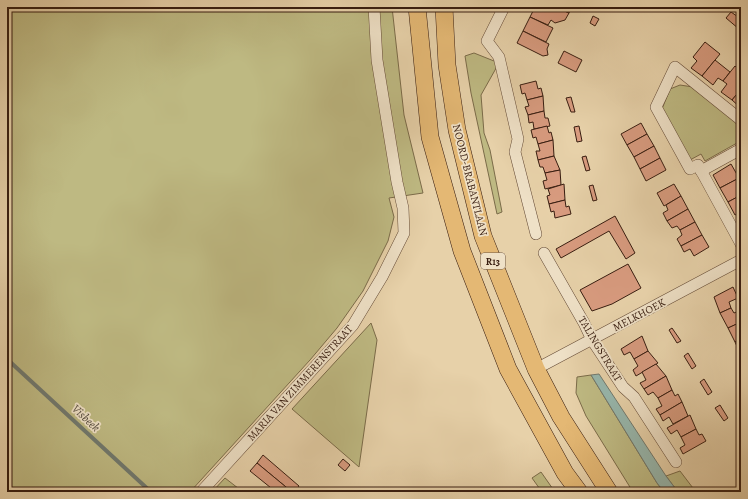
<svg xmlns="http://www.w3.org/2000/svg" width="748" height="499" font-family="Alegreya,serif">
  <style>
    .green { fill: #beb982; stroke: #7b6b49 }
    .water { fill: #97b7ad; stroke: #71796e }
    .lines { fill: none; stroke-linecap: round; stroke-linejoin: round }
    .stream { stroke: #71796e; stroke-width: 4 }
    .building { fill: #d89b7f; stroke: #381d10 }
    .street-casing { stroke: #644a36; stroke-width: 12 }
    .primary-casing { stroke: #381d10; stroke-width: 18 }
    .street { stroke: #efe1c7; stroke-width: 11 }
    .primary { stroke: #e4b874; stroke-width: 17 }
    .labels { text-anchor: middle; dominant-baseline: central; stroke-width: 3.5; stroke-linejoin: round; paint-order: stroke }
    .shield { fill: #efe1c7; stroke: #6f5847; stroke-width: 1 }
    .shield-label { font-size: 10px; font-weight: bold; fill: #381d10 }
    .street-label { font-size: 11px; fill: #381d10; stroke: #efe1c7 }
    .water-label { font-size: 12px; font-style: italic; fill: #544b3f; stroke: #efe1c7 }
  </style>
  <rect width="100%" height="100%" fill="#e7d1a9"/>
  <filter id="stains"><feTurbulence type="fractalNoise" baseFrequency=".005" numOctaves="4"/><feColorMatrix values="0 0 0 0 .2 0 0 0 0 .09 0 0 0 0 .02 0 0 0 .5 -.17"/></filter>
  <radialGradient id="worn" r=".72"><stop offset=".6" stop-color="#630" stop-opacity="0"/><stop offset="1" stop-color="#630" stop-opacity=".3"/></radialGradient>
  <g class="green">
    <path d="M7 7H392L404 115 423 193 389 198 394 217 388 241 363 291 337 328 310 360 190 492H7Z"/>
    <path d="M474 53 499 63 481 95 484 133 490 150 502 212 497 214 471 93 465 56Z"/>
    <path d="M680 85 693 87 735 120 740 133V139L737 143 705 161 701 154 690 160 662 109 670 89Z"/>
    <path d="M371 323 377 340 359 467 292 409Z"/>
    <path d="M591 375 657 483 664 492H633L586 416 576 393 577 377Z"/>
    <path d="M680 471 696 492H678L666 476Z"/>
    <path d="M541 472 555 492H542L532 478Z"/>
    <path d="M225 478 243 492H212Z"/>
  </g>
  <path class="water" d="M599 374 666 476 678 492H664L657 483 591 375Z"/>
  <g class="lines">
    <path class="stream" d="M7 359 151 492"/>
  </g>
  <g class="building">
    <path d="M535 7 545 9 546 7H556L569 13 565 20 555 23 551 20 548 25 530 17Z"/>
    <path d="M556 7H568L570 11 569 13Z"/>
    <path d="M731 12 741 19V27L739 29 726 18Z"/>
    <path d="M593 16 599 19 595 26 590 23Z"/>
    <path d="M530 17 553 28 546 42 523 31Z"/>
    <path d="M523 31 549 44 547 49 548 55 543 56 517 43Z"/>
    <path d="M705 42 720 54 702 76 691 68 697 61 693 57Z"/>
    <path d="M564 51 582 60 576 72 558 63Z"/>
    <path d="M715 60 730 72 723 81 718 78 713 85 702 76Z"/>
    <path d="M735 66 741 71V89L732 100 721 92 727 84 723 81Z"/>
    <path d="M536 81 538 89 541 88 543 96 527 100 525 93 522 94 520 85Z"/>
    <path d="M741 89V108L732 100Z"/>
    <path d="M543 96 544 111 528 115 525 107 529 106 527 100Z"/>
    <path d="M571 97 575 112H571L566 98Z"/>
    <path d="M544 111 545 118H548L550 126 534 129 533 122 529 123 528 115Z"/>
    <path d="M641 123 647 134 627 145 621 134Z"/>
    <path d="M547 126 549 133 551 132 553 140 538 144 536 137 533 138 531 130Z"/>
    <path d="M579 126 582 141 577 142 574 127Z"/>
    <path d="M647 134 654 146 634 157 627 145Z"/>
    <path d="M553 140 554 156 538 160 536 151H540L538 144Z"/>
    <path d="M654 146 660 158 640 169 634 157Z"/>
    <path d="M554 156 560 170 545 173 543 167H540L538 160Z"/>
    <path d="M586 156 590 170 586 171 582 157Z"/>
    <path d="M660 158 666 170 646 181 640 169Z"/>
    <path d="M731 164 739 178 720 188 713 175Z"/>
    <path d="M560 170 561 185 545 189 543 181 547 180 545 173Z"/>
    <path d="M739 178 741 182V195L728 202 720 188Z"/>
    <path d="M564 184 565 200 549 204 547 196 550 195 548 189Z"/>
    <path d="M674 184 681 196 664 206 657 193Z"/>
    <path d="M593 185 597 200 593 201 589 186Z"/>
    <path d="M741 195V212L735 215 728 202Z"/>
    <path d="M681 196 688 209 667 221 663 213 668 210 666 205Z"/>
    <path d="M565 200 566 207 569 206 571 214 555 218 554 211 551 212 549 204Z"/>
    <path d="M688 209 695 222 680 230 677 226 672 228 667 221Z"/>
    <path d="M615 216 635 253 626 259 609 231 561 258 556 249Z"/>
    <path d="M695 222 702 235 681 246 677 239 682 235 680 230Z"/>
    <path d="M702 235 709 247 694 256 690 249 684 252 681 246Z"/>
    <path d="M628 264 641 288 612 304 592 311 580 290Z"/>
    <path d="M733 287 738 298 729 302 731 308 720 313 714 297Z"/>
    <path d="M731 308 734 313 741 310V322L728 328 720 313Z"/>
    <path d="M741 322V339L735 342 728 328Z"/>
    <path d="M672 328 681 341 677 343 669 330Z"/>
    <path d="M642 336 648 351 634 359 630 352 624 355 621 349Z"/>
    <path d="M741 339V355L735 342Z"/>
    <path d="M648 351 658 363 636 376 633 370 638 366 634 359Z"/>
    <path d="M688 353 696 366 692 369 684 356Z"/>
    <path d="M656 364 666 376 644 389 640 383 646 380 642 372Z"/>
    <path d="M666 376 672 390 658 398 653 392 648 395 644 389Z"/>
    <path d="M704 379 712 392 708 395 700 382Z"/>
    <path d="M672 390 675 396 678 394 682 402 660 415 656 409 662 406 658 398Z"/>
    <path d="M682 402 688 416 673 424 669 417 663 421 660 415Z"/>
    <path d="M720 405 728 418 724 421 715 408Z"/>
    <path d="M690 415 696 429 681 437 677 430 671 434 667 428Z"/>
    <path d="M696 429 699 435 702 434 706 441 683 454 680 448 685 445 681 437Z"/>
    <path d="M263 455 299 486 295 492H292L257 463Z"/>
    <path d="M343 459 350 465 345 471 338 465Z"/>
    <path d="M257 463 292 492H276L250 471Z"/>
  </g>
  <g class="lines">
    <defs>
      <g id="street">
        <path d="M504 7 487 41 499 57 518 139 515 152 536 234"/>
        <path d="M741 120 675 67 656 107 690 169 698 165 741 244"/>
        <path d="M701 171 741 149"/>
        <path d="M544 253 584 323 592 340 623 387 634 397 676 462"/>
        <path d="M536 369 741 260"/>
        <path d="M201 492 353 325 382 277 404 233 403 208 397 182 377 60 374 7"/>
      </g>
      <g id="primary">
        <path d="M417 7 430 137 462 251 508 369 565 473 579 492"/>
        <path d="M444 7 447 65 457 130 483 236 536 369 561 417 609 492"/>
      </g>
    </defs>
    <use href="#street" class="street-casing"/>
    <use href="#primary" class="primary-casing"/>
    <use href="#street" class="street"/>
    <use href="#primary" class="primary"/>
  </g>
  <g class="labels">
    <rect class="shield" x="481" y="253" width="24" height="16" rx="3"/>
    <g class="shield-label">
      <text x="493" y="261">R13</text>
    </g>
    <g class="street-label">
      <text transform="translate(470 180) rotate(76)">NOORD-BRABANTLAAN</text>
      <text transform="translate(639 315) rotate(-28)">MELKHOEK</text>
      <text transform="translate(600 349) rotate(59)">TALINGSTRAAT</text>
      <text transform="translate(300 383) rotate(-48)">MARIA VAN ZIMMERENSTRAAT</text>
    </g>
    <g class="water-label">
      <text transform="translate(86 418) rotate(43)">Visbeek</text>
    </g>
  </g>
  <rect width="748" height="499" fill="none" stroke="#e7d1a9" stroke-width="24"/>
  <rect x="8" y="8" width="732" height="483" fill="none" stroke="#381d10" stroke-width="2"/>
  <rect x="12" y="12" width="724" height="475" fill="none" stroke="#381d10"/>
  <rect width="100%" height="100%" filter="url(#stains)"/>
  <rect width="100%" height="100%" fill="url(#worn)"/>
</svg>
